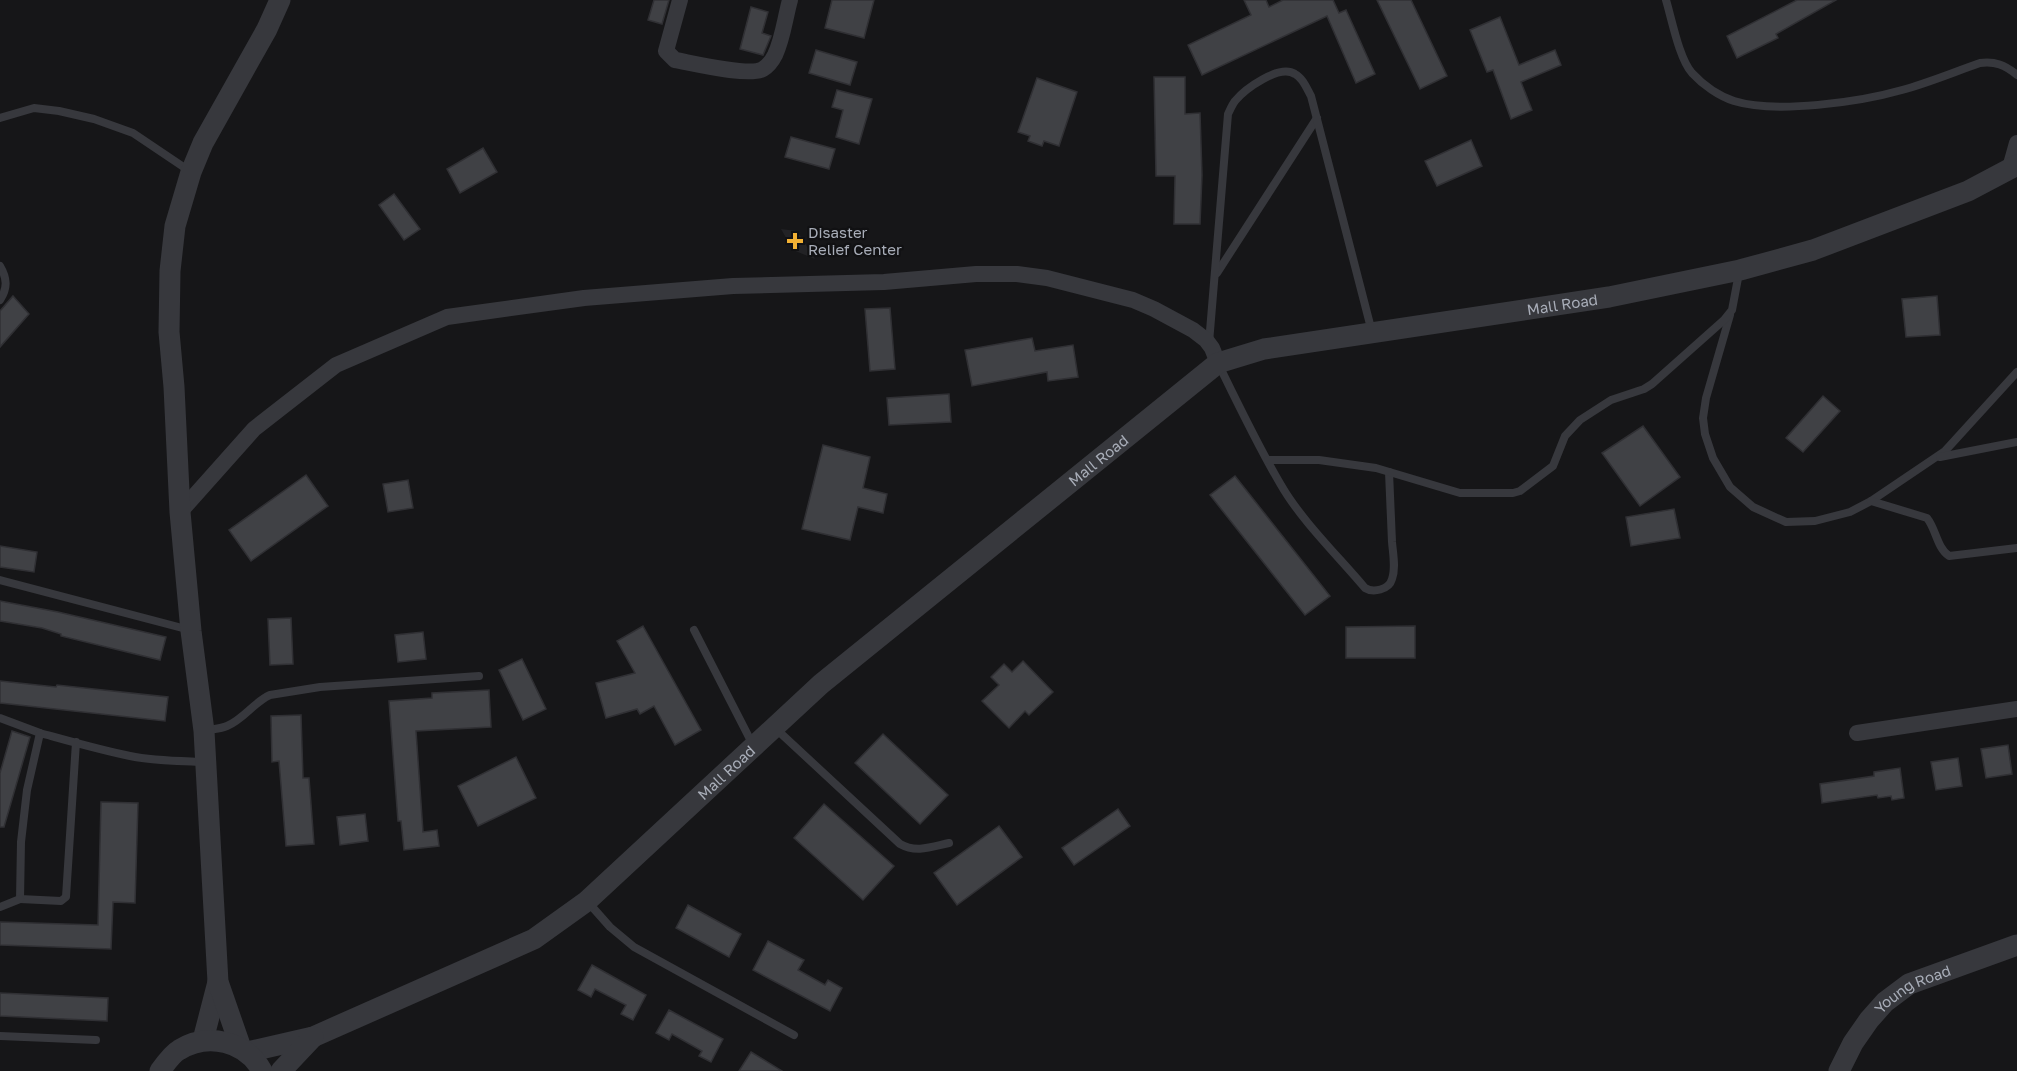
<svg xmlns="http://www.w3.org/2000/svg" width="2017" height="1071" font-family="'Golos Text',sans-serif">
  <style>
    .built { fill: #222225 }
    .building { fill: #404145; stroke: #303034; stroke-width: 1.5 }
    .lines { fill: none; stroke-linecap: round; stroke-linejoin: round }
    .service { stroke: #37383d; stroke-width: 8 }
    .minor { stroke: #37383d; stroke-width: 16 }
    .tertiary { stroke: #37383d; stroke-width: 21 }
    .poi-dot { fill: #f2b134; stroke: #111113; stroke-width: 2 }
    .labels { text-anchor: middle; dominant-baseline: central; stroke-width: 4.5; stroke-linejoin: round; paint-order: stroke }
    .poi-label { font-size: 15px; fill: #a8adb8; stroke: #111113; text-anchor: start }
    .street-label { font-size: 15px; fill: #a8adb8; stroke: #111113 }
  </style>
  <rect width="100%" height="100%" fill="#161618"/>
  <path class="built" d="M781 229 797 231 815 259 793 250Z"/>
  <g class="building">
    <path d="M654 0H669L662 24 648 20Z"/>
    <path d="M832 0H874L864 38 825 28Z"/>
    <path d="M1244 0H1266L1269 7 1283 0H1333L1339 13 1346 10 1375 74 1356 83 1327 16 1202 75 1188 45 1251 15Z"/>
    <path d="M1377 0H1411L1447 76 1420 89Z"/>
    <path d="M1797 0H1836L1776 34 1778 38 1737 58 1727 36Z"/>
    <path d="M751 7 768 12 762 33 771 36 763 55 740 49Z"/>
    <path d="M1500 17 1519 65 1555 50 1561 65 1521 82 1532 110 1511 119 1493 70 1487 72 1470 30Z"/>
    <path d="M816 50 857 62 850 85 809 73Z"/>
    <path d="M1154 77H1185V114L1200 113 1202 175 1200 224H1174L1175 176H1156Z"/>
    <path d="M1037 78 1077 92 1059 146 1044 141 1042 146 1028 141 1030 136 1018 132Z"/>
    <path d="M837 90 872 99 859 144 836 137 843 110 832 107Z"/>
    <path d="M791 137 835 149 829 169 785 157Z"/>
    <path d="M1471 140 1482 166 1437 186 1425 161Z"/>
    <path d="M483 148 497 172 460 193 447 169Z"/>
    <path d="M394 194 420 229 404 240 379 205Z"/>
    <path d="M13 296 29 314 0 347V311Z"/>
    <path d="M1937 296 1940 335 1906 337 1902 299Z"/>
    <path d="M890 308 895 369 870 371 865 309Z"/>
    <path d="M1032 338 1035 351 1073 345 1078 377 1048 381 1047 372 972 386 965 350Z"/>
    <path d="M949 394 951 422 889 425 887 398Z"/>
    <path d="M1823 396 1840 411 1803 452 1786 438Z"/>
    <path d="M1643 426 1680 477 1640 506 1602 453Z"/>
    <path d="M823 445 870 457 863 488 887 494 883 513 858 507 850 540 802 529Z"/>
    <path d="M306 475 328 506 251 561 229 530Z"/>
    <path d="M1235 476 1330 596 1305 615 1210 495Z"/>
    <path d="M408 480 413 508 388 512 383 484Z"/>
    <path d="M1674 509 1680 538 1631 546 1626 517Z"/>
    <path d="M0 546 37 552 34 572 0 567Z"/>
    <path d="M0 601 58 612 166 637 160 660 61 636V634L42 628 0 621Z"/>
    <path d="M291 618 293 664 270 665 268 619Z"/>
    <path d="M643 626 701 730 675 745 654 706 640 714 637 709 606 718 596 683 635 673 617 641Z"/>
    <path d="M1415 626V658H1346V627Z"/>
    <path d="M423 632 426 659 398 662 395 635Z"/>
    <path d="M522 659 546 709 523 720 499 670Z"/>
    <path d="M1023 661 1053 692 1029 715 1025 711 1009 728 982 701 999 685 991 677 1004 664 1012 672Z"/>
    <path d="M0 681 56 687 57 685 168 697 165 721 0 703Z"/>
    <path d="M489 690 491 727 416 731 423 832 437 830 439 846 404 850 401 821H398L389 701 432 698V693Z"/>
    <path d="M301 715 303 778H309L314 844 286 846 279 761 272 762 271 716Z"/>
    <path d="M12 731 30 737 4 827H0V773Z"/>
    <path d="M883 734 948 795 920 824 855 763Z"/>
    <path d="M2008 745 2012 774 1986 778 1981 749Z"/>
    <path d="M516 757 536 798 478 826 458 786Z"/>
    <path d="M1958 758 1962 786 1936 790 1931 762Z"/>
    <path d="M1900 768 1904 798 1892 800 1891 796 1878 798 1877 795 1822 803 1820 784 1874 776V772Z"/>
    <path d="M101 802 138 803 135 903 113 902 111 949 0 945V922L98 925Z"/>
    <path d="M824 804 894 866 863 900 794 838Z"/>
    <path d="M1118 809 1130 826 1074 865 1062 848Z"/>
    <path d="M365 814 368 841 340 845 337 817Z"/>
    <path d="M999 826 1022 857 957 905 934 873Z"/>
    <path d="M688 905 741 934 729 957 676 928Z"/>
    <path d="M768 941 804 960 798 970 825 985 828 980 842 988 830 1011 753 970Z"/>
    <path d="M592 965 646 995 633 1020 621 1014 626 1005 595 989 591 997 578 990Z"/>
    <path d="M0 993 108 998 107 1021 0 1016Z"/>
    <path d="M669 1010 723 1039 711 1062 699 1056 702 1051 672 1034 669 1040 656 1033Z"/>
    <path d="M751 1052 782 1071H739Z"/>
  </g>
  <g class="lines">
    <g class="service">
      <path d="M1666 0C1672 20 1679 58 1692 73 1703 85 1719 96 1734 101 1776 114 1860 102 1902 90 1928 83 1954 72 1980 63 1995 61 2005 65 2017 75"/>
      <path d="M0 118 34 108 59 111 94 119 133 133 191 172"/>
      <path d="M0 266C7 278 8 288 0 300"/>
      <path d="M1217 273 1317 118"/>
      <path d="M1730 315 1706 398 1703 418 1705 434 1713 458 1730 487 1753 507 1786 522 1815 521 1850 512 1871 501 1945 451 2017 372"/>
      <path d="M1209 343 1228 114C1230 110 1232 105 1235 101 1245 89 1279 64 1295 74 1303 78 1307 89 1311 96L1372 332"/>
      <path d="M1218 363C1238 404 1258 446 1281 485 1301 520 1339 557 1365 588 1373 593 1389 590 1392 579 1396 568 1393 554 1392 542 1391 519 1390 496 1389 472"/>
      <path d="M1940 457 2017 442"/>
      <path d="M1268 460H1319L1376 468 1460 493H1513L1520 491 1553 466 1565 436 1580 420 1611 400 1644 389 1652 384 1724 320 1732 310 1739 273"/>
      <path d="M1871 501 1927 518C1936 529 1937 548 1949 556L2017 548"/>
      <path d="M0 580 190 630"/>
      <path d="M694 630 753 745"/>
      <path d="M0 718 40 733"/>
      <path d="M775 728 900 844C916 853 931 847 949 843"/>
      <path d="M204 731C212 729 220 729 227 726 244 719 254 702 270 695L320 687 479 676"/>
      <path d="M76 742 66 897 61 901 20 899 21 842 27 790 40 733C69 741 100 750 130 756 154 761 179 761 204 762"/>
      <path d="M587 901 610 927 634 947 794 1035"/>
      <path d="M0 907 20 899"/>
      <path d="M0 1036 96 1040"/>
    </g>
    <g class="minor">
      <path d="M680 0 666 51 675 60C692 63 750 77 763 69 768 66 773 59 775 55 783 38 785 18 790 0"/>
      <path d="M2010 168 2017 143"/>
      <path d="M180 512 254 429 336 365 447 317 584 298 733 286 884 282 976 274H1017L1047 278 1133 300 1154 309 1193 330 1206 340 1212 348 1218 363"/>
      <path d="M1857 733 2017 709"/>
    </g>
    <g class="tertiary">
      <path d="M203 1040 218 982"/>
      <path d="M241 1048 218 982 204 731 191 631 180 512 174 387 169 332 170 271 175 226 191 172 203 143 267 29 280 0"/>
      <path id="s1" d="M247 1052 313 1037 534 939 587 901 821 684 1218 363 1264 349 1609 297 1740 270 1813 250 1968 191 2017 165"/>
      <path d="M160 1071C165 1064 172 1054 179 1050 208 1032 246 1041 262 1071"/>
      <path d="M281 1071 313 1037"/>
      <path id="s2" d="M1839 1071 1853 1043 1869 1020 1885 1002 1909 984 2017 945"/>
    </g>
  </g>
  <path class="poi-dot" d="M792 232h6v6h6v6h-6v6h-6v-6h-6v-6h6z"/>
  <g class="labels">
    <g class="poi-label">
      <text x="808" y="232">Disaster<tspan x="808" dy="17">Relief Center</tspan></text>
    </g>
    <g class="street-label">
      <text stroke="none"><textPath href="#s1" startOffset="1554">Mall Road</textPath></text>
      <text stroke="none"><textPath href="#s1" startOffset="1050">Mall Road</textPath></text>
      <text stroke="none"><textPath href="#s1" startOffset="564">Mall Road</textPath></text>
      <text stroke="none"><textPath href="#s2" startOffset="114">Young Road</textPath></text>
    </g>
  </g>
</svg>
